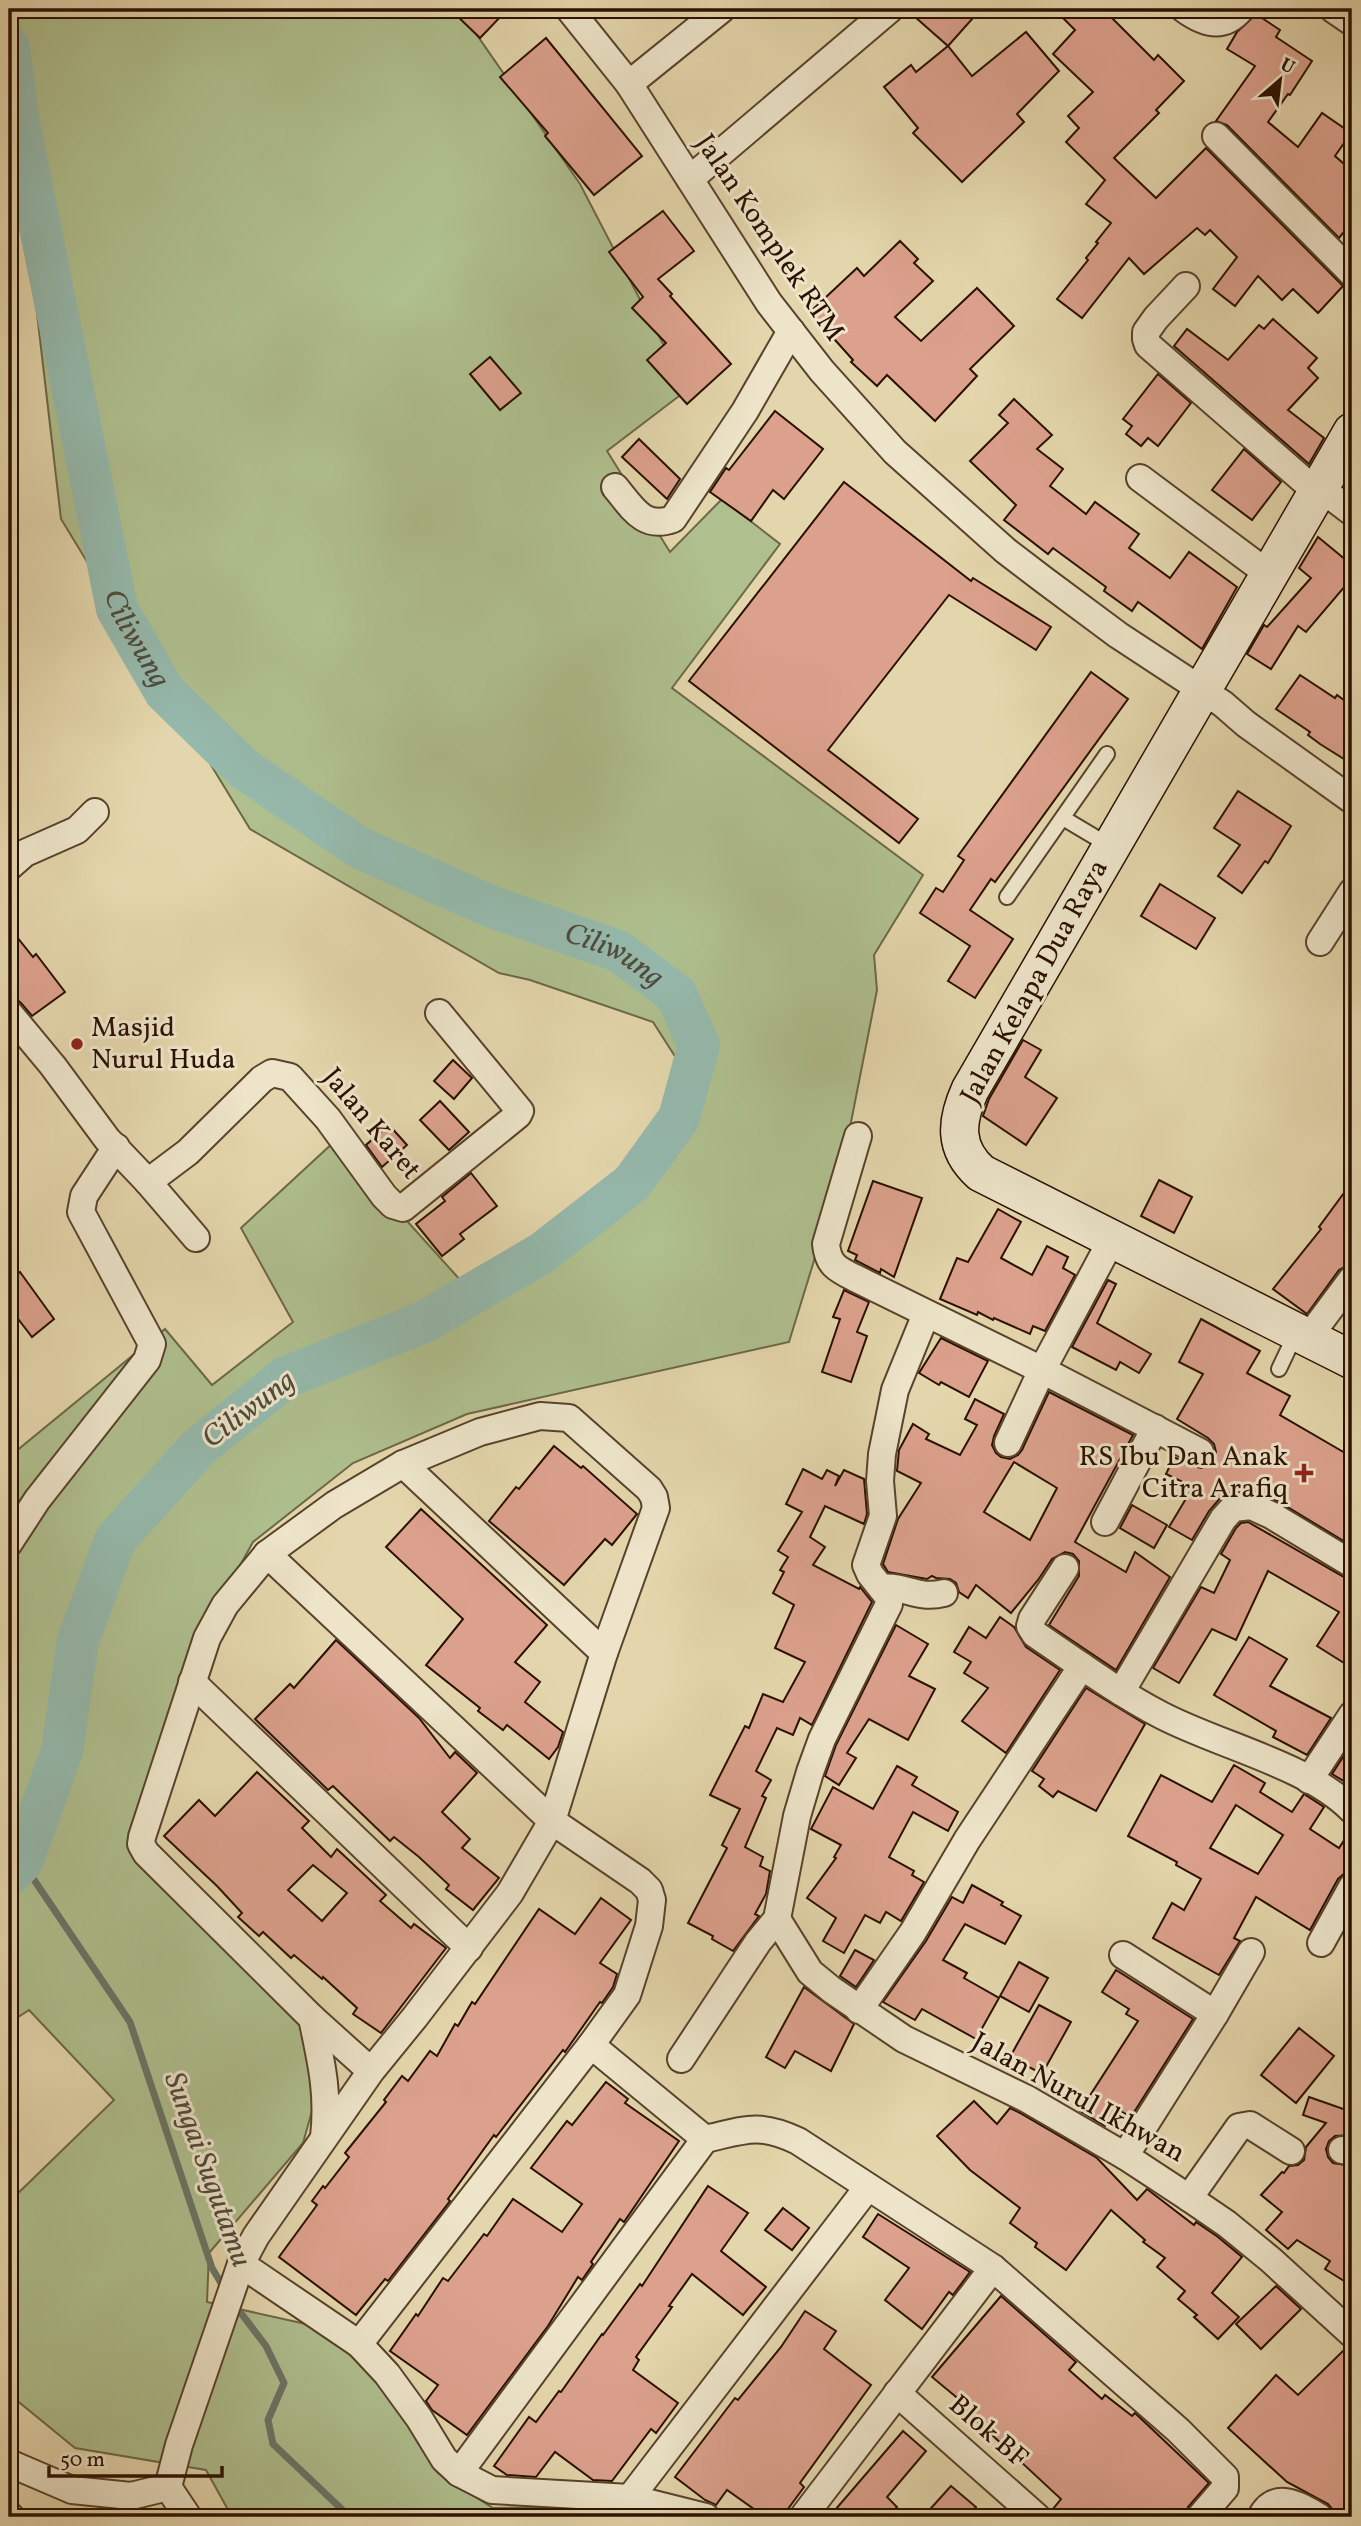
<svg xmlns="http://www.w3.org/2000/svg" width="1361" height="2526" font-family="Vollkorn,serif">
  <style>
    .green { fill: #afbf8e; stroke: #6c6847; stroke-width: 2 }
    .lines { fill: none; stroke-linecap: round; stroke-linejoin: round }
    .stream { stroke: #6a7567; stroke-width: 7 }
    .river { stroke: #95b9ac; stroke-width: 42 }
    .building { fill: #dca18d; stroke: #2a1000; stroke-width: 2; fill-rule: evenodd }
    .service-casing { stroke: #58422b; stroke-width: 18 }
    .minor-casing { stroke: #58422b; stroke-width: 30 }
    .secondary-casing { stroke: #2a1000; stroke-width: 40 }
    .service { stroke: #ede4c9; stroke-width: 14 }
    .minor { stroke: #ede4c9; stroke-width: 26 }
    .secondary { stroke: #ede4c9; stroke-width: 37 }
    .poi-dot { fill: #8f2418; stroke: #ede4c9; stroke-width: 2.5 }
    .labels { text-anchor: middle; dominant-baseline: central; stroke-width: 6; stroke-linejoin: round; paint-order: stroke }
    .street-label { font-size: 28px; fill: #2a1000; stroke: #ede4c9 }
    .poi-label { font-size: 28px; fill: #2a1000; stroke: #ede4c9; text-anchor: start }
    .water-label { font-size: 30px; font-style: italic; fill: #4f4b3c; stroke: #ede4c9 }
  </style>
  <rect width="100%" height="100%" fill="#e4d6ac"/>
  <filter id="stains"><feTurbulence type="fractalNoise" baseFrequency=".00286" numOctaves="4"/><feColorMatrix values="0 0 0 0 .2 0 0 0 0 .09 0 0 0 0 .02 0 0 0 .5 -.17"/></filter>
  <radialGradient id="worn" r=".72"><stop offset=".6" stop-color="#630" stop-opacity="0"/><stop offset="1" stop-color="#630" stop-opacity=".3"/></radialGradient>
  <path class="green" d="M9 9H451L470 25 580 184 687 390 607 451 670 552 722 499 780 544 672 688 923 875 874 955 877 990 841 1173 789 1342 467 1414 353 1463 253 1542 206 1627 133 1851 298 1995 322 2075 303 2143 209 2253 207 2302 324 2328 390 2390 438 2473 493 2508 614 2506 653 2517H232L206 2470 75 2448 9 2394V2202L114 2100 29 2010 9 2023V1457L165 1329 212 1385 293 1322 241 1228 335 1141 471 1292 670 1130 685 1072 653 1022 530 980 499 973 250 829 61 519 29 245 9 183Z"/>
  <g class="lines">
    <g class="stream">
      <path d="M22 1862 130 2022 212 2268 224 2288"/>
      <path d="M234 2304 266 2346 284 2383 268 2420 273 2444 350 2517"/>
    </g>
    <path class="river" id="s1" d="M9 47 19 123 117 609 165 692 244 769 360 848 492 907 618 951 676 994 699 1045 679 1118 632 1183 542 1253 424 1322 286 1377 199 1447 115 1540 78 1641 62 1751 22 1862 9 1875"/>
  </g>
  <g class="building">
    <path d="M450 9H508L480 38Z"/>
    <path d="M906 9H981L948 46Z"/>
    <path d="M1054 9H1103L1154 60 1158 55 1184 81 1156 110 1159 113 1114 158 1156 198 1206 148 1343 286 1318 313 1293 289 1282 300 1258 276 1235 306 1213 289 1237 257 1210 230 1205 235 1197 228 1144 274 1129 258 1082 318 1057 299 1088 260 1086 258 1098 243 1096 242 1111 223 1086 204 1105 180 1066 142 1079 128 1068 116 1093 92 1053 54 1075 30Z"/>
    <path d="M1256 14 1280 30 1276 37 1312 61 1290 95 1288 94 1268 122 1298 147 1322 113 1351 133 1335 156 1352 171V222L1339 238 1227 125 1216 121 1255 66 1227 49 1237 32Z"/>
    <path d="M1026 32 1059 71 1017 114 1024 122 962 182 913 133 918 128 884 87 911 65 916 72 948 46 972 76Z"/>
    <path d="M546 38 642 156 594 195 545 136 548 133 500 77Z"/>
    <path d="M663 211 694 251 658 279 672 294 670 296 731 364 687 404 647 360 666 343 632 308 643 297 609 252Z"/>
    <path d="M900 241 918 259 914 263 933 281 895 317 921 341 977 288 1014 326 970 369 977 376 935 421 887 375 877 386 851 362 853 360 810 312 857 268 864 276Z"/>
    <path d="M1273 319 1317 358 1308 368 1318 378 1288 410 1324 438 1309 464 1174 346 1187 329 1228 360 1259 325 1264 329Z"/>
    <path d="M490 357 521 393 500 410 470 374Z"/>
    <path d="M1158 374 1191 403 1158 446 1148 438 1141 446 1126 434 1132 426 1123 419Z"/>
    <path d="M1014 399 1052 435 1037 449 1063 469 1050 486 1086 514 1095 502 1139 534 1129 548 1170 578 1189 552 1237 587 1202 649 1138 602 1132 611 1104 591 1106 587 1053 548 1048 554 1004 520 1016 505 970 461 1008 423 999 415Z"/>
    <path d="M775 411 823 449 784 499 773 490 751 521 710 492 726 468 729 470Z"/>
    <path d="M639 439 680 479 667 499 622 457Z"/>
    <path d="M1244 449 1281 482 1252 520 1212 490Z"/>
    <path d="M844 482 971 581 973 578 1051 627 1036 650 949 595 828 750 918 819 899 843 689 681Z"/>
    <path d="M1318 537 1352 565V578L1306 632 1298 626 1271 669 1247 654 1264 625 1267 627 1311 578 1299 568Z"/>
    <path d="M1091 672 1128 699 995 882 991 879 970 910 1013 939 975 998 948 981 970 946 920 913 936 888 943 892 964 860 958 856Z"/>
    <path d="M1300 675 1335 698 1337 695 1352 706V764L1320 744 1308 735 1310 732 1276 709Z"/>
    <path d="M1238 791 1291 826 1268 863 1265 861 1242 893 1218 876 1240 845 1214 828Z"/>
    <path d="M1160 884 1215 918 1196 949 1141 916Z"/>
    <path d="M9 927 33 957 36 954 65 992 32 1016 21 1003 9 993Z"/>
    <path d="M1023 1040 1041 1050 1025 1077 1057 1098 1026 1145 983 1116 989 1099Z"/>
    <path d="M453 1060 472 1078 454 1099 434 1081Z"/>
    <path d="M440 1101 469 1132 449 1150 420 1120Z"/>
    <path d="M389 1125 407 1145 382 1167 366 1145Z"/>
    <path d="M471 1173 497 1206 460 1234 464 1239 442 1256 416 1224 445 1201 442 1197Z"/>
    <path d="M1159 1180 1192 1197 1174 1233 1141 1216Z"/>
    <path d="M873 1181 922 1198 894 1277 881 1269 880 1273 855 1260 857 1255 848 1251Z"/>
    <path d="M1352 1182V1263L1339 1270 1307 1314 1273 1289 1321 1229 1319 1227Z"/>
    <path d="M998 1209 1021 1222 1001 1258 1032 1275 1047 1246 1068 1257 1063 1268 1075 1275 1045 1331 1033 1326 1030 1334 994 1318 993 1320 978 1312 977 1315 940 1299 957 1258 968 1262Z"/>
    <path d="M20 1272 54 1319 32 1337 9 1307V1281Z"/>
    <path d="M1108 1280 1116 1284 1097 1323 1151 1354 1139 1373 1120 1362 1116 1370 1072 1347Z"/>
    <path d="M844 1290 869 1302 857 1332 867 1336 851 1382 822 1372 840 1319 833 1317Z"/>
    <path d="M1201 1319 1260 1351 1247 1373 1290 1396 1280 1415 1352 1457V1546L1279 1502 1250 1490 1231 1492 1221 1497 1209 1511 1192 1540 1169 1527 1193 1487 1166 1474 1174 1457 1193 1466 1201 1468 1209 1465 1216 1452 1214 1444 1208 1438 1177 1419 1203 1374 1179 1362Z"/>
    <path d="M941 1338 988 1361 969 1397 941 1382 939 1385 919 1373Z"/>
    <path d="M1049 1392 1133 1435 1075 1542 1126 1572 1135 1552 1170 1577 1116 1670 1049 1625 1079 1576V1561L1073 1554 1065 1552 1052 1559 1038 1580 1011 1613 976 1585 968 1598 959 1592 956 1583 950 1579 936 1578 932 1576 927 1579 888 1572 883 1564 898 1519 921 1483 897 1471 899 1450 913 1424 929 1434 926 1439 960 1455 977 1425 965 1419 975 1399 1004 1414 994 1436 992 1445 996 1453 1001 1457 1010 1459 1018 1455 1022 1450ZM1014 1462 1057 1488 1030 1540 984 1512Z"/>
    <path d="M554 1446 581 1468 583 1466 637 1514 612 1545 605 1539 564 1585 489 1521 516 1487 519 1489Z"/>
    <path d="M803 1469 822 1479 827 1470 839 1476 835 1486 844 1470 864 1479 867 1514 864 1524 825 1506 810 1537 825 1547 813 1565 859 1589 860 1587 872 1602 812 1725 800 1718 793 1735 777 1728 756 1771 771 1780 762 1796 766 1798 745 1847 763 1857 760 1866 770 1871 766 1894 755 1914 759 1916 733 1951 712 1939 713 1936 688 1923 727 1848 722 1845 740 1809 710 1795 745 1726 749 1728 763 1694 783 1702 805 1662 775 1648 794 1605 773 1593 784 1572 780 1570 788 1557 778 1551 802 1512 786 1504Z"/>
    <path d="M1132 1505 1167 1525 1154 1548 1120 1528Z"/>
    <path d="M421 1509 547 1625 515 1662 540 1682 525 1702 563 1732 558 1747 549 1759 507 1725 503 1730 478 1711 480 1708 426 1665 463 1619 386 1547Z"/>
    <path d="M1248 1522 1344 1577 1352 1580V1668L1317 1646 1339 1612 1268 1571 1236 1640 1212 1629 1179 1683 1153 1668 1201 1587 1214 1593 1230 1560 1221 1554 1236 1528 1241 1523Z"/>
    <path d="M1000 1617 1014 1627 1026 1647 1060 1670 1006 1753 962 1721 988 1688 964 1673 971 1662 954 1652 969 1627 986 1638Z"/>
    <path d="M896 1625 928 1644 909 1676 935 1689 908 1740 869 1719 847 1753 856 1758 839 1785 825 1776 836 1745Z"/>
    <path d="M1249 1637 1287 1659 1270 1686 1331 1718 1307 1755 1273 1737 1276 1731 1214 1695Z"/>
    <path d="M336 1640 419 1718 450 1758 455 1752 477 1773 442 1812 470 1839 462 1848 499 1878 473 1910 446 1889 449 1885 419 1857 394 1837 390 1841 333 1786 328 1790 255 1719 290 1684 294 1688Z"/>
    <path d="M1086 1688 1145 1724 1096 1811 1058 1791 1053 1797 1039 1786 1044 1779 1032 1771Z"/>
    <path d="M1352 1743V1786L1332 1774Z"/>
    <path d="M1234 1765 1265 1783 1260 1792 1292 1812 1304 1794 1324 1807 1310 1829 1339 1848 1352 1828V1867L1338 1879 1310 1930 1256 1897 1234 1938 1240 1941 1219 1975 1153 1938 1172 1903 1184 1910 1201 1879 1176 1865 1177 1862 1128 1836 1161 1775 1212 1802ZM1236 1805 1283 1835 1258 1874 1210 1848Z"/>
    <path d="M897 1766 917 1777 912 1785 958 1812 948 1831 913 1812 889 1857 914 1871 912 1875 924 1882 901 1921 886 1912 880 1923 865 1915 844 1953 823 1941 836 1918 807 1898 836 1858 834 1857 841 1845 811 1829 833 1787 873 1809Z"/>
    <path d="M257 1772 309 1821 302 1828 331 1857 337 1849 386 1895 380 1901 411 1928 414 1924 446 1948 381 2033 353 2014 357 2008 323 1977 322 1979 294 1955 291 1958 263 1932 259 1936 238 1917 242 1913 217 1886 164 1836 199 1800 215 1816ZM313 1865 347 1893 322 1921 288 1890Z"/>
    <path d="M972 1885 1003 1902 1001 1905 1021 1916 1005 1944 965 1924 943 1960 967 1973 964 1978 999 1998 976 2039 922 2009 915 2020 883 2002 926 1941 952 1897 963 1903Z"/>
    <path d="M601 1898 631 1920 600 1963 617 1974 613 1987 602 2003 600 2002 565 2052 563 2050 496 2137 494 2135 448 2199 450 2201 388 2281 385 2279 356 2315 279 2257 317 2205 312 2201 323 2186 325 2188 349 2157 345 2153 386 2102 384 2100 402 2076 408 2081 430 2051 437 2056 455 2024 458 2026 472 2002 475 2004 539 1909 575 1934Z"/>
    <path d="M855 1950 874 1960 856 1987 840 1976Z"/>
    <path d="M1019 1962 1048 1978 1029 2012 1000 1996Z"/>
    <path d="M1116 1970 1193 2019 1131 2117 1117 2109 1105 2126 1080 2111 1138 2021 1126 2014 1129 2009 1102 1992Z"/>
    <path d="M804 1987 854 2024 831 2071 795 2051 785 2068 766 2057Z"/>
    <path d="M1039 2005 1071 2022 1042 2074 1010 2057Z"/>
    <path d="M1299 2028 1334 2056 1296 2103 1261 2075Z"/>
    <path d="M606 2082 628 2099 625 2103 679 2141 624 2222 620 2219 591 2262 593 2264 582 2280 578 2277 548 2326 467 2435 432 2410 426 2401 438 2385 390 2351 416 2314 418 2316 443 2278 448 2281 484 2234 487 2236 513 2199 562 2232 582 2204 531 2168 567 2121 572 2125Z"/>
    <path d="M1309 2097 1352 2112V2135L1335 2136 1329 2141 1326 2149 1328 2157 1333 2163 1352 2166V2286L1325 2269 1330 2261 1297 2240 1288 2249 1266 2230 1282 2212 1261 2195 1282 2172 1284 2173 1289 2166 1298 2165 1304 2160 1306 2147 1326 2123 1303 2115Z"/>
    <path d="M974 2101 997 2124 1010 2108 1020 2113 1097 2158 1137 2200 1147 2189 1194 2225 1196 2222 1218 2237 1242 2257 1212 2293 1239 2317 1218 2339 1194 2317 1197 2315 1178 2299 1185 2291 1157 2267 1165 2258 1143 2242 1145 2240 1111 2210 1066 2270 1035 2247 1037 2243 1010 2223 1020 2208 970 2170 937 2136Z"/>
    <path d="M708 2186 748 2213 721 2251 766 2287 743 2315 692 2274 669 2306 672 2307 636 2357 639 2360 633 2370 678 2403 656 2433 651 2429 612 2481 593 2480 555 2452 536 2477 507 2475 494 2466 529 2417 536 2422 559 2391 561 2392 602 2334 603 2335 640 2284 642 2286Z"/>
    <path d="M783 2208 809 2228 792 2250 765 2230Z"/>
    <path d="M878 2214 970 2272 953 2295 949 2292 922 2329 885 2300 909 2268 863 2237Z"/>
    <path d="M1276 2286 1301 2309 1261 2349 1236 2324Z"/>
    <path d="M1001 2296 1076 2362 1069 2370 1102 2399 1105 2395 1132 2416 1135 2413 1209 2483 1188 2507 1185 2517H1062L1053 2509 1061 2499 964 2409 967 2406 932 2377Z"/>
    <path d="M805 2311 836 2331 824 2349 871 2385 800 2483 804 2487 782 2517H765L727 2490 716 2505 705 2500 675 2477 735 2398 738 2400 781 2347Z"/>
    <path d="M1346 2348 1352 2349V2517H1335L1333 2510 1328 2504 1287 2482 1228 2428 1276 2375 1298 2395Z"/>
    <path d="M903 2431 926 2451 887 2497 897 2507 888 2517H829Z"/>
    <path d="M951 2486 976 2507 967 2517H923Z"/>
  </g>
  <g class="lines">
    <defs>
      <g id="service">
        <path d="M1063 818 1110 846"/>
        <path d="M1007 897 1107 754"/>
        <path d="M1279 1369 1296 1333"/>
      </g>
      <g id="minor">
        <path d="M569 9 629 84 769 303 822 371 895 452 1006 551 1044 580 1118 635 1223 704 1246 724 1352 800"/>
        <path d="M1184 9C1203 23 1223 30 1241 9"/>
        <path d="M1333 9 1352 22"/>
        <path d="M629 84 722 9"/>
        <path d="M1216 136 1352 273"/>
        <path d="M690 179 890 9"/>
        <path d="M1186 286 1156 318 1146 332V339L1148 345 1318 493"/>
        <path d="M1140 478 1270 575"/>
        <path d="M615 487C632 507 643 530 673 519L745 411 791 331"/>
        <path d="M1320 488 1352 512"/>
        <path d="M9 867 25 853 77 830 95 812"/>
        <path d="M1320 942 1352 892"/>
        <path d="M9 1013 53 1066 107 1139 148 1182 188 1152 262 1079 272 1073 290 1077 328 1119 384 1196 393 1205 403 1208 518 1115 520 1111 439 1013"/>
        <path d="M858 1136 826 1244C828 1265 837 1269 855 1278L1042 1370 1200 1452"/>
        <path d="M148 1182 196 1238"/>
        <path d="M1308 1338 1352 1279"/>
        <path d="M1008 1443 1042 1370 1112 1239"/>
        <path d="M403 1464 604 1653"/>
        <path d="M1105 1522 1155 1428"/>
        <path d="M9 1543 37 1500 147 1360 152 1344 81 1212 84 1196 116 1147"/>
        <path d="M267 1554 552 1821 640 1881 649 1890 652 1900 649 1926 627 1995 591 2045 359 2344"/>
        <path d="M1065 1568 1032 1619 1030 1626 1035 1634C1076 1662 1117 1692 1161 1715 1218 1745 1308 1765 1352 1810"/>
        <path d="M882 1588C906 1585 917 1600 944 1593"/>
        <path d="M192 1682 469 1948"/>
        <path d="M1121 1692 1223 1519 1233 1508 1251 1506 1271 1515 1352 1564"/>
        <path d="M1309 1780 1352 1715"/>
        <path d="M777 1919 810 1972 832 1990 904 2039 1027 2099 1125 2156 1189 2198 1227 2224 1271 2260 1352 2334"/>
        <path d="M1321 1943 1352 1887"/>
        <path d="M1123 1955 1215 2014"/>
        <path d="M859 2010 913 1932 967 1840 1082 1666"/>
        <path d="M312 2018C321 2061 329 2093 324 2137"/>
        <path d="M591 2045 705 2139C745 2130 758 2122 798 2141L993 2268 1178 2430 1225 2477V2488L1200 2517"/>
        <path d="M681 2059 758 1942 777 1919 797 1816 810 1772 822 1739 889 1604V1598L870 1574 866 1565 883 1516 880 1481 882 1454 895 1390 926 1314"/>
        <path d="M1342 2150 1352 2151"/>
        <path d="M1125 2156 1215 2014 1251 1952"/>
        <path d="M1189 2198 1239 2127 1250 2125 1291 2151"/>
        <path d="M241 2264 359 2344 387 2374 419 2418 444 2459 459 2473 492 2490 630 2498 706 2517"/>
        <path d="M897 2393 1037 2517"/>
        <path d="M9 2463 72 2490 131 2496 168 2487"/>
        <path d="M459 2473 705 2139"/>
        <path d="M630 2498 868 2187"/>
        <path d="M9 2515 11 2517"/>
        <path d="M188 2517 168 2487 179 2445 241 2264 256 2236 371 2071 415 2017 510 1893 552 1821 604 1653 656 1508 654 1497 649 1489 569 1418 540 1416 480 1432 403 1464 334 1505 267 1554 225 1605 207 1638 142 1837 141 1844 146 1853 312 2018 371 2071"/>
        <path d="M803 2517 993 2268"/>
        <path d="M1261 2517C1275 2490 1299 2505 1319 2517"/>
      </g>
      <path id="secondary" d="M1352 432 970 1090C956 1121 953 1148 981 1173L1352 1360"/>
    </defs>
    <use href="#service" class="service-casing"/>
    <use href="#minor" class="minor-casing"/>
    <use href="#secondary" class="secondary-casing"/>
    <use href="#service" class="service"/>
    <use href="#minor" class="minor"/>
    <use href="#secondary" class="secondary"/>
  </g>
  <g class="poi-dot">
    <circle cx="77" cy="1044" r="7"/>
    <path d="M1300.5 1462.5h7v7h7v7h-7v7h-7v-7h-7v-7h7z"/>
  </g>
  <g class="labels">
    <g class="street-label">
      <text transform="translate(769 238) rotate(56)">Jalan Komplek RTM</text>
      <text transform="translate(1035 982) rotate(-61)">Jalan Kelapa Dua Raya</text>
      <text transform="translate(371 1124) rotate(50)">Jalan Karet</text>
      <text transform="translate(1078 2098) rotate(29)">Jalan Nurul Ikhwan</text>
      <text transform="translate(988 2432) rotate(41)">Blok BF</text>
    </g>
    <g class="poi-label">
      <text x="91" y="1028">Masjid<tspan x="91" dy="32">Nurul Huda</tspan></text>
      <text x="1288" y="1457" text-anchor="end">RS Ibu Dan Anak<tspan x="1288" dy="32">Citra Arafiq</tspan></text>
    </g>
    <g class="water-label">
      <text stroke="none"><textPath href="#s1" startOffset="607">Ciliwung</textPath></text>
      <text stroke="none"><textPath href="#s1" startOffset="1195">Ciliwung</textPath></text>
      <text transform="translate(249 1410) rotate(-37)">Ciliwung</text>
      <text transform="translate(207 2170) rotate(70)">Sungai Sugutamu</text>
    </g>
  </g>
  <rect width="1361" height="2526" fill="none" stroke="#e4d6ac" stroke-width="35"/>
  <rect x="10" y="10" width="1340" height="2505" fill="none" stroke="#2a1000" stroke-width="3.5"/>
  <rect x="18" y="18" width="1326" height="2491" fill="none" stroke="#2a1000" stroke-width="2"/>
  <g transform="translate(1280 80) rotate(28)" stroke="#ede4c9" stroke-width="5" paint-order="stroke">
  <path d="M0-5L12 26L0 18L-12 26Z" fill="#2a1000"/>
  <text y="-10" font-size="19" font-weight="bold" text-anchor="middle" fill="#2a1000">U</text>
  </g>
  <path d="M49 2466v10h173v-10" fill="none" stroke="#2a1000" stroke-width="3.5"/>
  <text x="60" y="2466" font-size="21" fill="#2a1000" stroke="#ede4c9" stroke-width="5" paint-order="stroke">50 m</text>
  <rect width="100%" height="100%" filter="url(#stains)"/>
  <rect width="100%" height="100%" fill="url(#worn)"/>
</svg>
